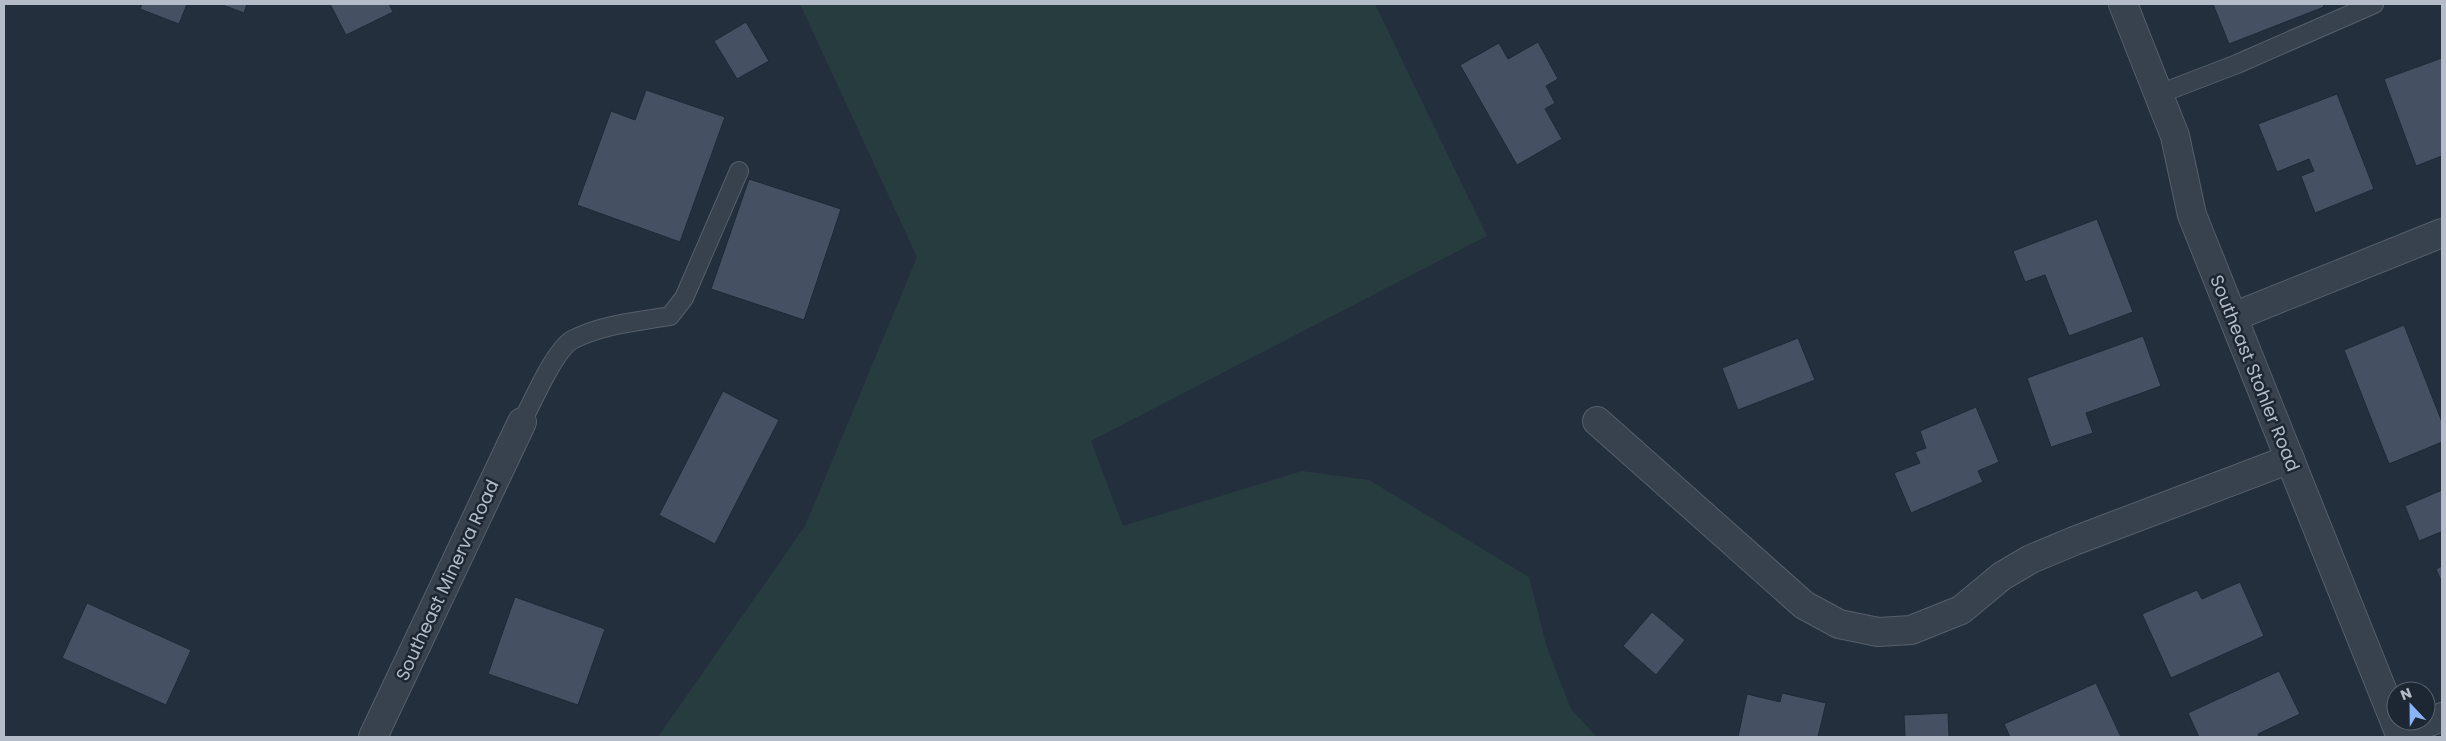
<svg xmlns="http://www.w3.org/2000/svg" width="2446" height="741" font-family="Poppins,sans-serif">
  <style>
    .green { fill: #263c3f }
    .building { fill: #455162; stroke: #1f2835 }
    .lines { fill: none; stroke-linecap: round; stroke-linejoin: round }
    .lane-casing { stroke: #565f6c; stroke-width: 20 }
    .street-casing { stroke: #565f6c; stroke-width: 30 }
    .lane { stroke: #38414e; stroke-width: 18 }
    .street { stroke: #38414e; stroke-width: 28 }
    .labels { text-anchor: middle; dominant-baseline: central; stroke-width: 5; stroke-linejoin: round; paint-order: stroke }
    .street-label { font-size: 18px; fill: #b4bcc9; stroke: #1d2633 }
  </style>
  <rect width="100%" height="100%" fill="#242f3e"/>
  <path class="green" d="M800 4H1375L1487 236 1091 441 1123 526 1302 471 1369 480 1529 577 1547 648 1571 709 1597 737H658L805 526 917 257Z"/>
  <g class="building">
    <path d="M142 4H187L179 24 140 9Z"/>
    <path d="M220 4H247L244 13Z"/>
    <path d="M330 4H389L393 12 346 35Z"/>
    <path d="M2213 4H2323L2324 7 2229 44Z"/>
    <path d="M746 22 769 61 737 79 714 41Z"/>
    <path d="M1538 42 1558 79 1546 86 1555 103 1545 109 1562 139 1517 165 1460 65 1499 43 1508 59Z"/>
    <path d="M2442 58V156L2416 166 2384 79Z"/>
    <path d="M646 90 725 117 680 242 577 205 611 111 635 120Z"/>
    <path d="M2337 94 2374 189 2315 213 2301 176 2314 171 2309 159 2277 172 2258 124Z"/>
    <path d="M749 179 841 209 804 320 711 289Z"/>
    <path d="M2097 219 2133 312 2069 336 2045 275 2025 282 2013 251Z"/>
    <path d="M2404 325 2442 422V442L2389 464 2344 350Z"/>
    <path d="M2143 336 2161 386 2086 413 2093 433 2051 447 2027 378Z"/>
    <path d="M1798 338 1815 380 1738 410 1722 368Z"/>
    <path d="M723 391 779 420 715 544 659 515Z"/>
    <path d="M1976 407 1999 462 1978 471 1983 482 1911 513 1894 473 1920 463 1915 452 1926 448 1920 431Z"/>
    <path d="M2442 490V535L2441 532 2419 541 2405 506Z"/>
    <path d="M2442 566V583L2436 569Z"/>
    <path d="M2240 582 2264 636 2171 678 2142 614 2197 590 2202 599Z"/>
    <path d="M515 597 605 629 578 705 488 674Z"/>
    <path d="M87 603 191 650 166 705 62 658Z"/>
    <path d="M1652 612 1685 640 1656 675 1623 646Z"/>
    <path d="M2279 671 2300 714 2258 734 2259 737H2199L2188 713Z"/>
    <path d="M2096 683 2121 737H2010L2004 724Z"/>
    <path d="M1782 693 1826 703 1818 737H1738L1747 694 1780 702Z"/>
    <path d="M1948 713 1949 737H1905L1904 715Z"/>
  </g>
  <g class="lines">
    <defs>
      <g id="lane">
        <path d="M2159 94 2237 64 2374 4"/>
        <path d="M522 422C532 403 554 351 572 340 602 324 637 322 670 316L684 298 739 171"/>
      </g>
      <g id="street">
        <path d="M2123 4 2175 136 2192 215 2401 737"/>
        <path d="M2233 317 2442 233"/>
        <path d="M1597 421 1804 605 1839 624 1878 632 1911 630 1961 610 2002 576 2031 559 2074 541 2290 459"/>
        <path d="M2400 733 2442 717"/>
        <path d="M373 737 522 422"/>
      </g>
    </defs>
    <use href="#lane" class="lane-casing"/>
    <use href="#street" class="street-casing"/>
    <use href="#lane" class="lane"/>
    <use href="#street" class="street"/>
  </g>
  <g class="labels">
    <g class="street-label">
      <text transform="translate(2255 373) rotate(68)">Southeast Stohler Road</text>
      <text transform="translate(447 580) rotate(-65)">Southeast Minerva Road</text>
    </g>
  </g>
  <rect width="2446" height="741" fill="none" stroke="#b4bcc9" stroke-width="10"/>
  <g transform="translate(2411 706) rotate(338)"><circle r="24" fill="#1d2633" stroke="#59626f"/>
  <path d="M0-4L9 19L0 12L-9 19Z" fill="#8ab4f8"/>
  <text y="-8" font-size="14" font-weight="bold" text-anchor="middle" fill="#b4bcc9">N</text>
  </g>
</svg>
